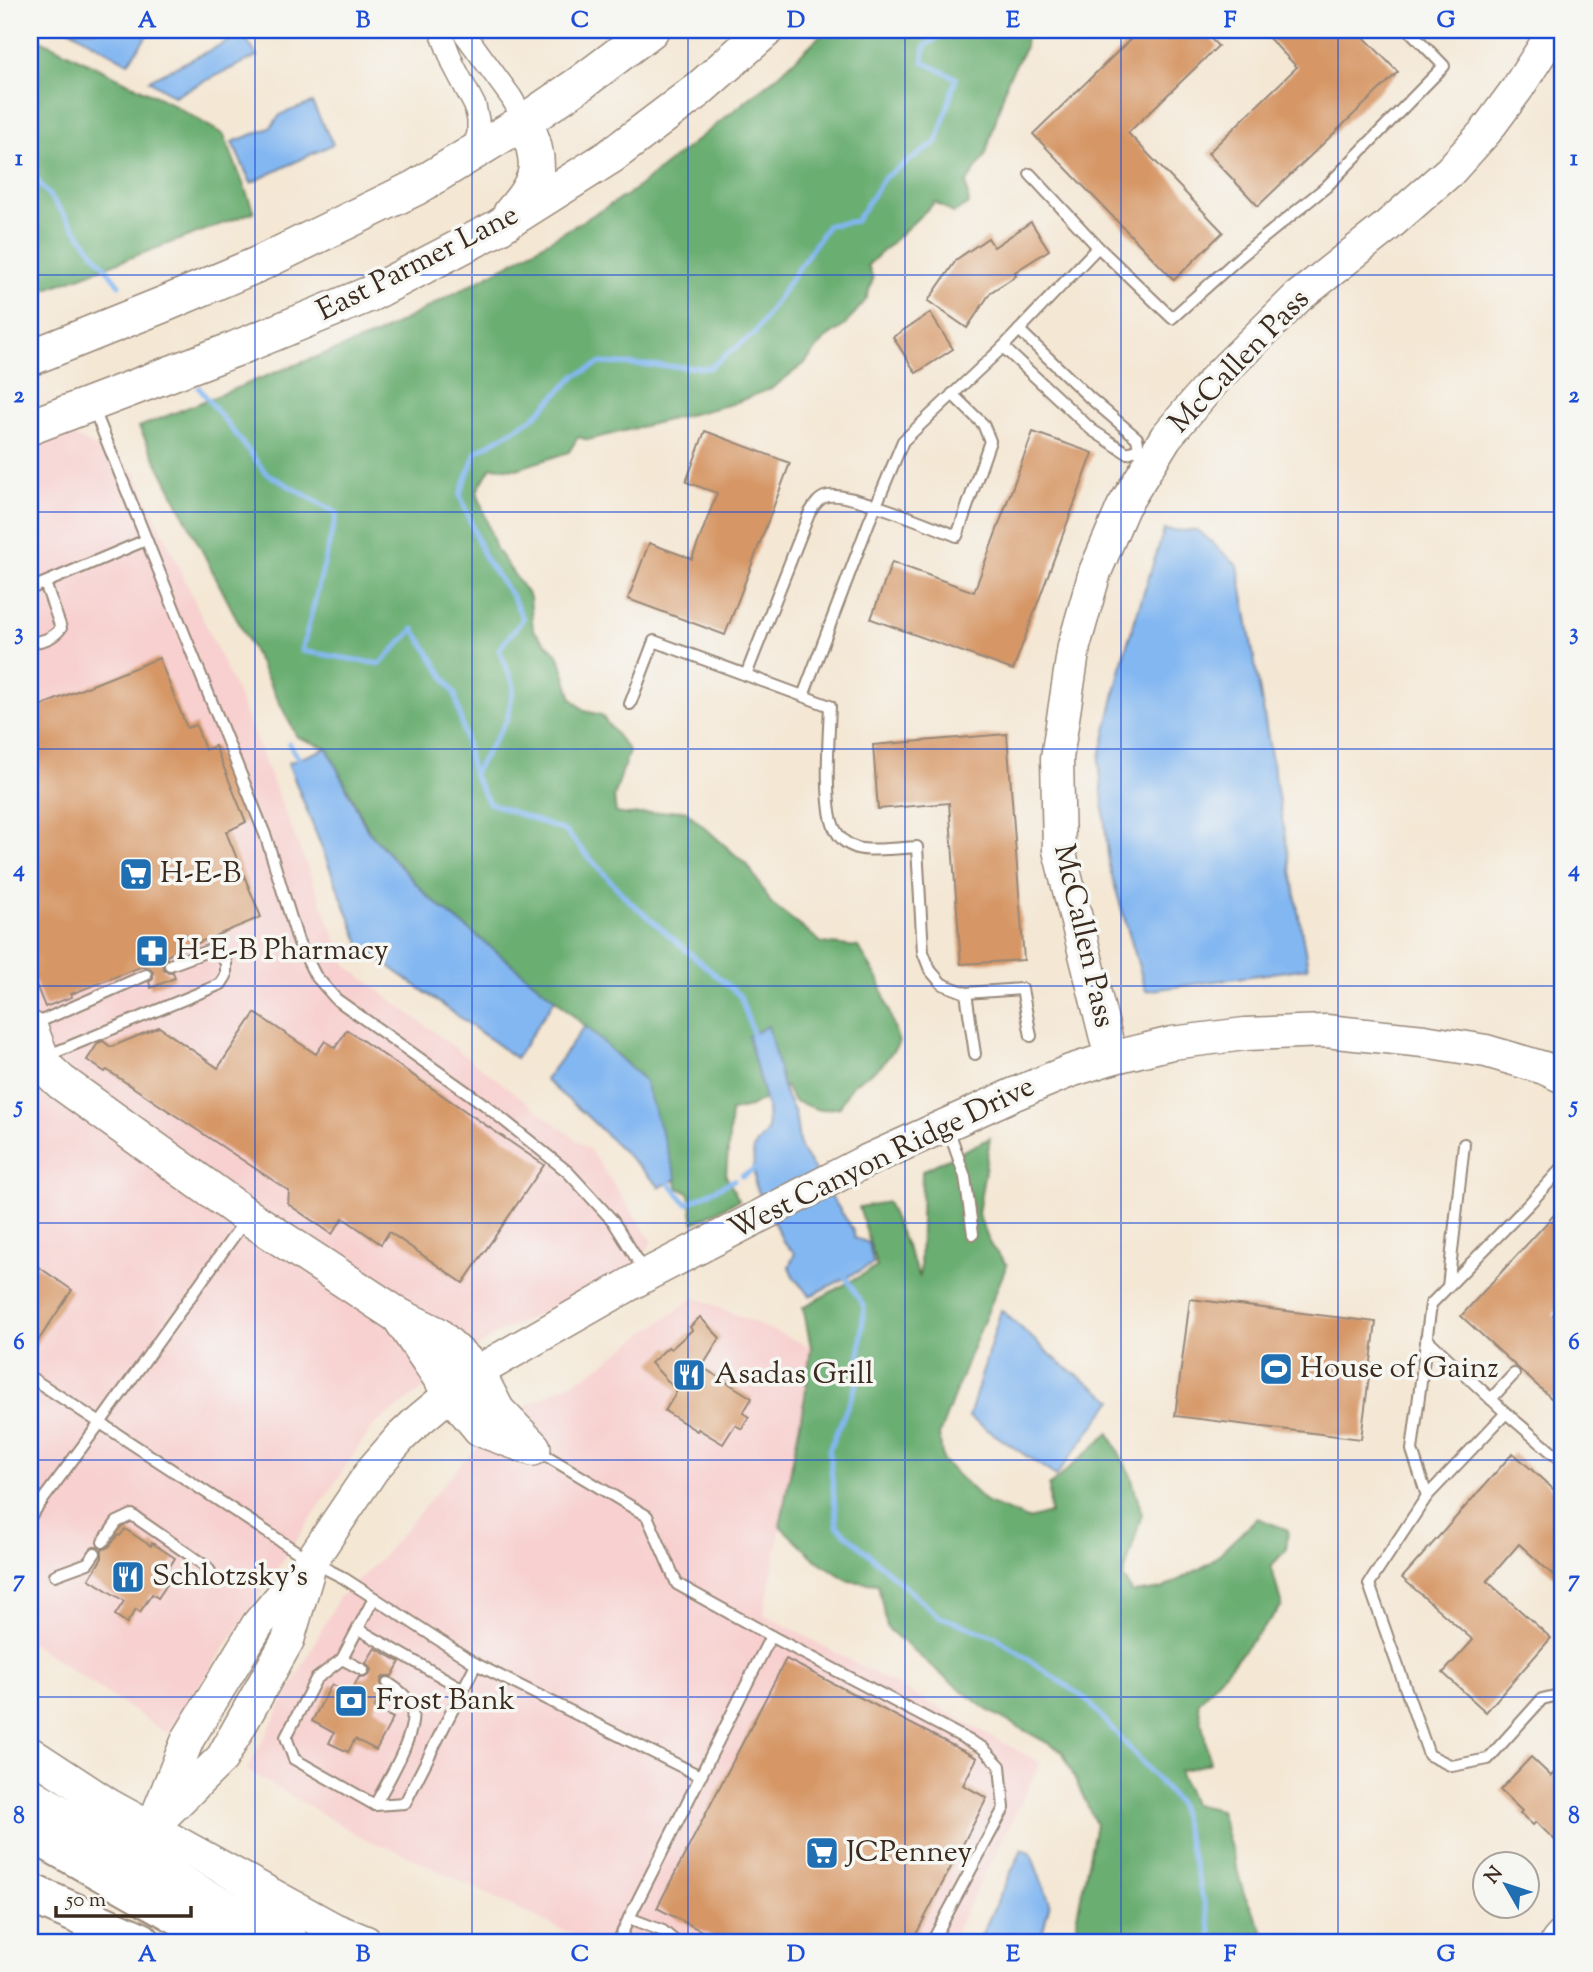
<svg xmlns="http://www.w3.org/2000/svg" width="1593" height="1972" font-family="'Sorts Mill Goudy',serif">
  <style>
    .built { fill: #f7d0cf }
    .forest { fill: #6aae72; stroke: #526c48; stroke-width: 2 }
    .water { fill: #83b7f1; stroke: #5f7088; stroke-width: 2 }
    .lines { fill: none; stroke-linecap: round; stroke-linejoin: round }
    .stream { stroke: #83b7f1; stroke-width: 5 }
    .building { fill: #d69665 }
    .lane-casing { stroke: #988879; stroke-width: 14 }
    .street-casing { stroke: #988879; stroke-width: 24 }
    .secondary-casing { stroke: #988879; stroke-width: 35 }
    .primary-casing { stroke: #988879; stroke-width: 38 }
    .highway-casing { stroke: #988879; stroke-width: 42 }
    .lane { stroke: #fff; stroke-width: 10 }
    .street { stroke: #fff; stroke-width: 21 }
    .secondary { stroke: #fff; stroke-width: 32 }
    .primary { stroke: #fff; stroke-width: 35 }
    .highway { stroke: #fff; stroke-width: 38 }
    .grid { fill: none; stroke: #1d4ed8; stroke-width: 2; stroke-opacity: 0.55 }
    .labels { text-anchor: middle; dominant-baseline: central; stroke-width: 7; stroke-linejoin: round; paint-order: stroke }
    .street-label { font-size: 30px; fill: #3b2a1e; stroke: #f6f6f2 }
    .poi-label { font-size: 30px; fill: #3b2a1e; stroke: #f6f6f2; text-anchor: start }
    .neatline { fill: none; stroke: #1d4ed8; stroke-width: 2.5 }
    .grid-label { font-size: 23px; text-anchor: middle; font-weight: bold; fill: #1d4ed8 }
  </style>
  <rect width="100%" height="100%" fill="#f6f6f2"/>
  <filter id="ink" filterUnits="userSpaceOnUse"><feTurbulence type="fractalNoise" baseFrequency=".0143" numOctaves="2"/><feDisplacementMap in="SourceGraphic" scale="14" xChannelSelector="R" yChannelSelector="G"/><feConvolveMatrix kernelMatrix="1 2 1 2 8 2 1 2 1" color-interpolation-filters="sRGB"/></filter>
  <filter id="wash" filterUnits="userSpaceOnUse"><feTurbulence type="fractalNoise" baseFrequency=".00686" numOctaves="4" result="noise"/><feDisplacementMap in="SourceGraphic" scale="28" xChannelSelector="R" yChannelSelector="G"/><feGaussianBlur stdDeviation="1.57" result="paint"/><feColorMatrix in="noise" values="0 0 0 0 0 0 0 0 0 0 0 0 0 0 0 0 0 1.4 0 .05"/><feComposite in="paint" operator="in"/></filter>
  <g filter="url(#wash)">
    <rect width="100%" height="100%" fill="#f4e7d4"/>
    <g class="built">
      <path d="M70 434 109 454 135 472 238 695 347 966 590 1150 652 1241 638 1268 496 1334 372 1427 167 1734 30 1642V450Z"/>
      <path d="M695 1297 811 1347 805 1397 764 1614 1041 1763 950 1942H588L397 1851 366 1840 247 1770 338 1599 382 1557 463 1461 527 1405 587 1375Z"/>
    </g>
    <g class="forest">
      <path d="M826 30H1026L1025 48 1008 79 985 156 966 183 969 204 953 213 935 202 868 265 873 279 866 300 844 326 825 339 804 364 772 388 732 404 588 440 578 437 569 452 517 469 491 467 477 491 496 549 530 597 533 630 559 656 572 699 585 711 601 715 629 751 614 797 616 813 629 815 685 810 749 867 771 903 822 943 858 947 879 980 899 1043 881 1066 851 1086 840 1107 820 1110 794 1101 785 1086 750 1107 731 1111 726 1176 739 1200 694 1223 689 1193 678 1188 644 1080 555 999 427 896 370 833 327 748 297 737 139 427 279 371 376 335 506 266 630 193 780 74Z"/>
      <path d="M30 35 168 102 224 135 254 212 30 295Z"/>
      <path d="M990 1138 978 1214 991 1246 1007 1265 971 1352 939 1435 943 1461 987 1503 1028 1519 1050 1513 1049 1486 1109 1433 1131 1476 1142 1514 1123 1578 1133 1593 1162 1589 1210 1563 1257 1518 1288 1530 1286 1550 1271 1566 1282 1606 1198 1703 1210 1763 1179 1771 1193 1804 1220 1810 1244 1894 1269 1942H1076V1920L1096 1824 1062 1751 987 1710 943 1676 887 1628 878 1584 849 1581 816 1560 780 1526 805 1397 811 1347 803 1307 877 1267 859 1207 887 1202 920 1278 922 1171Z"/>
    </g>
    <g class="water">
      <path d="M70 30H151L128 63Z"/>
      <path d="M243 34 257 56 174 96 149 80Z"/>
      <path d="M312 103 333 144 251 183 232 142 270 128 281 114Z"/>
      <path d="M1164 530 1199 531 1238 566 1308 968 1146 991 1109 866 1099 761 1124 654Z"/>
      <path d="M327 748 367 830 427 896 555 999 516 1058 361 946 288 763Z"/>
      <path d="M585 1026 644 1080 677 1179 660 1187 586 1115 545 1080Z"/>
      <path d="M768 1026 784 1091 795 1113 800 1148 853 1230 855 1238 869 1243 873 1264 810 1296 794 1278 789 1267 795 1253 784 1243 755 1185 753 1149 768 1130 767 1107 748 1036Z"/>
      <path d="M1001 1310 1061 1364 1113 1400 1056 1476 969 1417Z"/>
      <path d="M1022 1849 1030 1852 1050 1903 1040 1942H978Z"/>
    </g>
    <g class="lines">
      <g class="stream">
        <path d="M30 171 119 285"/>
        <path d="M199 388 266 473 337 513 302 651 380 664 414 629 455 694 473 774 489 803 565 831 628 900 740 996 755 1039"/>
        <path d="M289 744 303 765"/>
        <path d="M474 773 507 720 514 686 499 649 523 619 512 596 484 557 460 495 476 452 532 419 575 376 601 363 709 368 754 334 828 225 856 221 884 178 937 142 956 78 923 62 925 46 950 30"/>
        <path d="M742 1176 761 1166"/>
        <path d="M666 1179 687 1204 734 1180"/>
        <path d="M843 1273 864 1307 857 1384 829 1450 837 1526 938 1616 996 1637 1087 1700 1178 1803 1211 1929 1210 1942"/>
      </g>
    </g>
    <g id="blocks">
      <g class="building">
        <path d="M1140 30H1202L1218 46 1128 133 1223 232 1174 280 1033 134Z"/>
        <path d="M1261 30H1357L1398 72 1258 206 1208 153 1297 67Z"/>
        <path d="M1031 222 1049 250 1015 272 1016 276 991 292 967 328 928 301 957 259 988 238 994 247Z"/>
        <path d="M930 313 953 349 916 373 893 337Z"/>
        <path d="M705 431 790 463 725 635 628 599 649 543 692 559 717 493 686 482Z"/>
        <path d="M1033 432 1093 453 1013 670 871 619 892 562 974 592Z"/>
        <path d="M159 658 187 728 196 725 205 750 215 746 246 822 226 832 261 917 166 956 167 958 162 963 163 968 168 973 173 972 175 978 151 988 149 982 153 979V972L150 968 143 966 71 994 72 997 45 1007 30 970V710Z"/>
        <path d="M1007 734 1024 960 961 964 949 803 878 809 873 745Z"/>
        <path d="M255 1013 316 1054 325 1041 335 1048 347 1030 544 1165 463 1283 389 1232 381 1244 343 1218 332 1234 288 1204 289 1191 107 1070 105 1072 87 1060 98 1043 103 1041 111 1047 159 1027 218 1068Z"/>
        <path d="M1563 1205V1304L1553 1315 1563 1324V1409L1461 1316Z"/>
        <path d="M30 1261 72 1290 30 1353Z"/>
        <path d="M1190 1299 1376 1322 1361 1439 1175 1416Z"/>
        <path d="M700 1317 720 1338 702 1367 752 1398 743 1413 749 1417 742 1429 735 1425 723 1444 698 1429 697 1431 665 1411 677 1391 651 1363 668 1347 671 1349 692 1330 690 1327Z"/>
        <path d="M1513 1453 1563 1498V1584L1519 1544 1487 1581 1551 1638 1486 1712 1443 1673 1473 1640 1402 1578Z"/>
        <path d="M125 1529 151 1546 152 1543 175 1558 164 1576 170 1580 158 1598 152 1594 140 1612 136 1609 127 1623 115 1615 124 1601 89 1579 102 1558V1550L110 1546 118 1535 120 1536Z"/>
        <path d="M375 1648 400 1662 392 1676H385L381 1679V1686L384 1690 374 1708 393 1718 376 1750 355 1739 348 1752 329 1743 334 1733 312 1721 332 1684 350 1694 359 1677 364 1678 370 1674 371 1669 366 1663Z"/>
        <path d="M786 1659 977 1758 963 1785 987 1798 912 1942H723L657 1908Z"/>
        <path d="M1531 1757 1551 1776 1555 1772 1563 1780V1848L1536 1822 1533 1825 1520 1813 1522 1811 1500 1790Z"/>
      </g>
    </g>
  </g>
  <g filter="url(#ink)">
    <use href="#blocks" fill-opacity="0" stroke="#988879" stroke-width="2"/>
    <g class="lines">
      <defs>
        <g id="lane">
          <path d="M1030 174 1098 247"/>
          <path d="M1003 347 1092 430 1127 453 1139 449 1137 438 1090 398 1019 330"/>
          <path d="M93 407 266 837 298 941 315 975 336 999 485 1105 568 1172 613 1221 645 1272"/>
          <path d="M30 589 146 540"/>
          <path d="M30 643C42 641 53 639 61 628L45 583"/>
          <path d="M746 675 809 514C814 506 818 498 828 496 850 492 932 526 957 536L990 441 983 424 952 394"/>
          <path d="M803 696 830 706C829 732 823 811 836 831 840 839 848 845 857 848 870 852 902 848 917 847L923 952 930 970 942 984 966 993 1022 989 1031 1036"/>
          <path d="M630 704 654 641 803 696 869 522 903 441 1003 347 1098 247 1172 318 1241 256 1326 187 1444 66 1409 30"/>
          <path d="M966 993 975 1054"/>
          <path d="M32 1025 146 975"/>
          <path d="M44 1057 221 984 226 976V962L218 954 208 951 170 965"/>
          <path d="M948 1128 965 1177 973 1234"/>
          <path d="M1563 1167 1530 1203 1431 1304 1412 1450 1427 1496 1369 1584 1429 1755 1452 1766 1488 1759 1542 1699 1563 1694"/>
          <path d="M1448 1287 1464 1144"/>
          <path d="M1426 1338 1506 1413"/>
          <path d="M30 1377 311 1561 342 1577 476 1664 700 1776"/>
          <path d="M1491 1399 1514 1374"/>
          <path d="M535 1449 647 1516 677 1584 771 1636 629 1918 618 1942"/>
          <path d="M1427 1496 1506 1413 1563 1462"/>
          <path d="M30 1517 100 1423 246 1219"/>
          <path d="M103 1542 117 1522 132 1515 207 1567 217 1582"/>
          <path d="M55 1575 88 1563 95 1553"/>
          <path d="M374 1598 342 1659 316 1679 286 1737 294 1759 375 1805 405 1803 476 1664"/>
          <path d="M358 1629 463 1689"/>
          <path d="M771 1636 983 1748 1000 1766 1004 1808 932 1942"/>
          <path d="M342 1659 363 1670"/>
          <path d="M375 1805C387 1782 420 1730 411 1707 407 1695 398 1690 388 1683"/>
          <path d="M629 1918 663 1931 676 1942"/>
        </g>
        <g id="street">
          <path d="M440 30 454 66 475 106 478 120V134L470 155"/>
          <path d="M462 30 511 97 525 121"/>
        </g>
        <g id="secondary">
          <path d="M1111 1058 1059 850 1057 758 1074 646 1095 572 1123 507 1166 437 1218 376 1298 297 1385 228 1450 171 1486 131 1517 89 1555 30"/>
          <path d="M30 1753 109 1805 334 1929 366 1942"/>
          <path d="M161 1818 222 1758 288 1640 308 1572"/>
          <path d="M152 1828 188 1739 258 1624 311 1561 373 1469 401 1437 420 1419 477 1372 646 1275 862 1163 1012 1095 1070 1071 1111 1058 1172 1043 1245 1034 1326 1031 1424 1041 1486 1051 1544 1068 1563 1077"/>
          <path d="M1557 1942 1563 1935"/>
        </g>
        <g id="primary">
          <path d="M511 213C542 178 542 164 525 121"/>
          <path d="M30 358 167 303 261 263 415 188 525 121 581 83 651 30"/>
          <path d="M30 427 235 349 372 293 497 228 611 156 698 90 766 30"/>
          <path d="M30 1029 45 1067 61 1082 247 1216 399 1316"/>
          <path d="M399 1316 436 1334 477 1372 497 1411 533 1448 481 1429 451 1393Z"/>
        </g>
        <g id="highway">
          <path d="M30 1797 201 1896 289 1942"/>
          <path d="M30 1831 227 1942"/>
          <path d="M30 1893 141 1942"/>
        </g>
      </defs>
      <use href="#lane" class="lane-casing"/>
      <use href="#street" class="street-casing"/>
      <use href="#secondary" class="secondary-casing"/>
      <use href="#primary" class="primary-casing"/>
      <use href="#highway" class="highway-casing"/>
      <use href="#lane" class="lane"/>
      <use href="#street" class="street"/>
      <use href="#secondary" class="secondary"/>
      <use href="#primary" class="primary"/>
      <use href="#highway" class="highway"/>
    </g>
  </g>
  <path class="grid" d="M255 30V1942M472 30V1942M688 30V1942M905 30V1942M1121 30V1942M1338 30V1942M30 275H1563M30 512H1563M30 749H1563M30 986H1563M30 1223H1563M30 1460H1563M30 1697H1563"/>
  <defs>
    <symbol id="supermarket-square" viewBox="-11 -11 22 22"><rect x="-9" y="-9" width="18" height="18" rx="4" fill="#1f6fb2" stroke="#f6f6f2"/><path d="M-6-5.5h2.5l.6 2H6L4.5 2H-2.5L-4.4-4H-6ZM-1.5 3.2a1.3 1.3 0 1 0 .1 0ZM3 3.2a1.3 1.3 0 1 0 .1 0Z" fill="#fff"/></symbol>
    <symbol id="pharmacy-square" viewBox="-11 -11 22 22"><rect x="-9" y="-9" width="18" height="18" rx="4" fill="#1f6fb2" stroke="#f6f6f2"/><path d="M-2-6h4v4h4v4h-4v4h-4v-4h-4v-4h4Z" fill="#fff"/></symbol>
    <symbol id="stadium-square" viewBox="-11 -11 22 22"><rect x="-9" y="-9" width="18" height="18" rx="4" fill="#1f6fb2" stroke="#f6f6f2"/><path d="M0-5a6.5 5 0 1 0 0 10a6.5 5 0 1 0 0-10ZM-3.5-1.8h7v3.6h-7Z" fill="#fff"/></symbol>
    <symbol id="restaurant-square" viewBox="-11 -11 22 22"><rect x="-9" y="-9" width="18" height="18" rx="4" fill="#1f6fb2" stroke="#f6f6f2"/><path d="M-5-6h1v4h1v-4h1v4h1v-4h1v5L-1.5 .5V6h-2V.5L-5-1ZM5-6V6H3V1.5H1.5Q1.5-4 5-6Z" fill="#fff"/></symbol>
    <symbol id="bank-square" viewBox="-11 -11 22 22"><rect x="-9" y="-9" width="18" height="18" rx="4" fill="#1f6fb2" stroke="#f6f6f2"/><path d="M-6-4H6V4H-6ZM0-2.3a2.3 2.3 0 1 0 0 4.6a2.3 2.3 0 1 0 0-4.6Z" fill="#fff"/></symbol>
  </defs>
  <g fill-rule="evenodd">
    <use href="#supermarket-square" x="117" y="855" width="38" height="38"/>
    <use href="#pharmacy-square" x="133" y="932" width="38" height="38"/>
    <use href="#stadium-square" x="1257" y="1350" width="38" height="38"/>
    <use href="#restaurant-square" x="670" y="1356" width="38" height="38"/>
    <use href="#restaurant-square" x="109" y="1558" width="38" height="38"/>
    <use href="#bank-square" x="332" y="1682" width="38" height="38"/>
    <use href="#supermarket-square" x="803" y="1834" width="38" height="38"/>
  </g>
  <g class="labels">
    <g class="street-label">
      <text transform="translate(418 264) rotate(-27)">East Parmer Lane</text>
      <text transform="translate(1240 362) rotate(-46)">McCallen Pass</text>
      <text transform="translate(1083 936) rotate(77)">McCallen Pass</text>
      <text transform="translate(882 1159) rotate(-26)">West Canyon Ridge Drive</text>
    </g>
    <g class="poi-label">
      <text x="160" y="874">H-E-B</text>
      <text x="176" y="951">H-E-B Pharmacy</text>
      <text x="1300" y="1369">House of Gainz</text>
      <text x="714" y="1375">Asadas Grill</text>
      <text x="152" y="1577">Schlotzsky's</text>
      <text x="376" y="1701">Frost Bank</text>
      <text x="846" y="1853">JCPenney</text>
    </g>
  </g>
  <rect width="1593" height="1972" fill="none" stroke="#f6f6f2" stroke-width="77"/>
  <g transform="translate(1506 1885) rotate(309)"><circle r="33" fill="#f6f6f2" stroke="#aba49d" stroke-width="2"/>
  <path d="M0-5L12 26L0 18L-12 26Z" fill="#1f6fb2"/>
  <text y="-10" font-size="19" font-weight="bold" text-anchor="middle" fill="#3b2a1e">N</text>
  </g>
  <path d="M56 1906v10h135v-10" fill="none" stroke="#3b2a1e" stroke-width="3.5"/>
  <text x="66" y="1906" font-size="21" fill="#3b2a1e" stroke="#f6f6f2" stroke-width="5" paint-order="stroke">50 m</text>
  <rect x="38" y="38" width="1516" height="1896" class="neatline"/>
  <g class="grid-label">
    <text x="147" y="27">A</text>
    <text x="363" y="27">B</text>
    <text x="580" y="27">C</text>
    <text x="796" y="27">D</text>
    <text x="1013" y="27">E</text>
    <text x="1230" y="27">F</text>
    <text x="1446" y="27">G</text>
    <text x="19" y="165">1</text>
    <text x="1574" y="165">1</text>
    <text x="19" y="402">2</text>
    <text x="1574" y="402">2</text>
    <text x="19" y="639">3</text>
    <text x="1574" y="639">3</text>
    <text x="19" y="876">4</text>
    <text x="1574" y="876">4</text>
    <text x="19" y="1112">5</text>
    <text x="1574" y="1112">5</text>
    <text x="19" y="1349">6</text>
    <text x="1574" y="1349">6</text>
    <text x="19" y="1586">7</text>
    <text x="1574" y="1586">7</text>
    <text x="19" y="1823">8</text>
    <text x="1574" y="1823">8</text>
    <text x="147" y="1961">A</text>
    <text x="363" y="1961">B</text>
    <text x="580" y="1961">C</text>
    <text x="796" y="1961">D</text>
    <text x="1013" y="1961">E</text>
    <text x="1230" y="1961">F</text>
    <text x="1446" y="1961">G</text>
  </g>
</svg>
